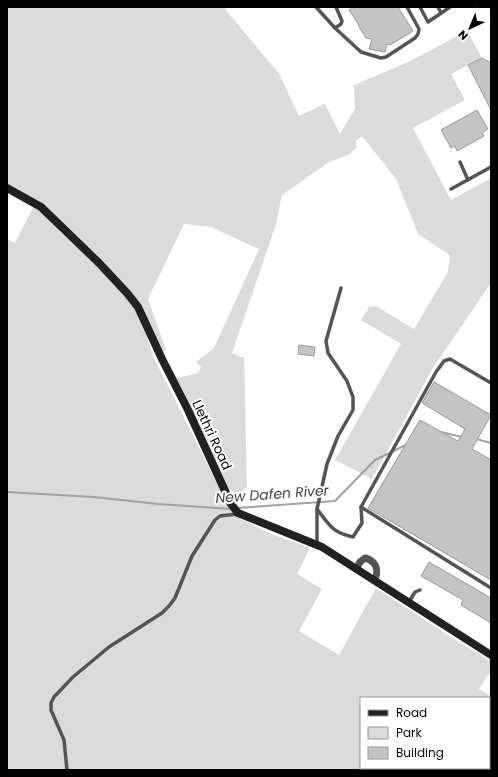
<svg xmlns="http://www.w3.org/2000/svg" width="498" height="777" font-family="Poppins,sans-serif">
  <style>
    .green { fill: #dbdbdb; fill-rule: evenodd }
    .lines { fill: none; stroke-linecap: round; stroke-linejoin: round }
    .stream { stroke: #a2a2a2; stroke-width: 2 }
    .building { fill: #c4c4c4; stroke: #989898 }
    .lane { stroke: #545454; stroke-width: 3.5 }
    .street { stroke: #545454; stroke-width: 7 }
    .secondary { stroke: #212121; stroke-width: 8 }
    .labels { text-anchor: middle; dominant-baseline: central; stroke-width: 4; stroke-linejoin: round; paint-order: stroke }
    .street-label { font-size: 13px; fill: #000; stroke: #fff }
    .water-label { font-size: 14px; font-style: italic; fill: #434343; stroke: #fff }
  </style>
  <rect width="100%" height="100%" fill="#fff"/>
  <g class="green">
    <path d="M7 7H226L225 9 280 75 299 116 325 104 340 134 355 109 354 85 406 63 467 31 482 58 451 74 465 100 413 128 451 200 491 178V283L433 368 372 479 335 460 401 344 361 320 369 307 376 306 414 329 448 272 450 255 418 234 396 179 362 136 356 141V148L350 154 329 162 282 195 276 224 232 353 244 358 247 487 241 492 235 493 228 489 170 366 177 378 198 373 201 367 196 362 214 348 259 249 211 227 184 224 148 299 166 350 159 354 138 307 41 207 7 188Z"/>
    <path d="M34 206 124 293 134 308 145 331 154 358 229 507 239 518 269 533 310 548 297 574 322 589 299 631 339 655 376 588 468 648 491 661V671L479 689 491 696V770H7V239L15 243ZM361 698H489V768H361Z"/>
  </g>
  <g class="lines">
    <g class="stream">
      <path d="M441 432 462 437"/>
      <path d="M476 439 491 443"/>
      <path d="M7 492 94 497 158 504 231 509"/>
      <path d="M237 508 335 501 375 460 408 444"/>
    </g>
  </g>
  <g class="building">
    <path d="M353 7H398L413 31 390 45 387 44 385 52 369 49 372 39 366 38 358 25H359L349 10Z"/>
    <path d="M482 58 491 63V110L468 65Z"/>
    <path d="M477 110 488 129 482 133 484 136 457 151 455 146 451 148 441 130Z"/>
    <path d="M299 345 315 347 314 356 298 354Z"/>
    <path d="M434 382 491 415 472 449 491 460V580L368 508 420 420 458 441 465 429 422 403Z"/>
    <path d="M429 562 491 598V623L461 605 463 600 421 576Z"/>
  </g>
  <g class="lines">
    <g class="lane">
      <path d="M316 7 335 28 361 52 381 58 386 57 415 38 418 34 419 29 407 7"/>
      <path d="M420 7 428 22 450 7"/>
      <path d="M438 7 441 13"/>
      <path d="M335 28 341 24 342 21 336 7"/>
      <path d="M460 162 468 180"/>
      <path d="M451 189 491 167"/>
      <path d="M361 507 491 588"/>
      <path d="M317 509C330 526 332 532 353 537L362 523 361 507 436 372 444 361 450 359 491 383"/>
      <path d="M317 544V509L327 464 338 436 353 410V397L347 381 328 353 326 341 341 288"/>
      <path d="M409 602 415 592 420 590"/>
      <path d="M67 770 64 740 51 710V703L54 697 73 677 109 647 162 613 169 606 175 598 192 556 215 520 220 516 237 514"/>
    </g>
    <path class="street" d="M356 569 360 562 365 558C376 561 379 569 375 580"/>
    <path class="secondary" d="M7 188 41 207 99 263 127 293 138 307 162 359 188 410 231 504 238 513 322 547 491 655"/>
  </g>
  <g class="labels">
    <g class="street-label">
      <text transform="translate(212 435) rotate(65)">Llethri Road</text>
    </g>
    <g class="water-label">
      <text transform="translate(272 494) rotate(-4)">New Dafen River</text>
    </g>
  </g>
  <rect width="498" height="777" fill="none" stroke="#000000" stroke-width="16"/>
  <rect x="360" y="697" width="130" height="72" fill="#ffffff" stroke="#999999"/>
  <rect x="368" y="710" width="20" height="6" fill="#212121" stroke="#999999"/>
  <text x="396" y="717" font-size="12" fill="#000000">Road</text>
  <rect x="368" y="727" width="20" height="12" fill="#dbdbdb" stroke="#999999"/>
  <text x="396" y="737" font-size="12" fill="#000000">Park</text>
  <rect x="368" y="747" width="20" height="12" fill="#c4c4c4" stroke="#999999"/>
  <text x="396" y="757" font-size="12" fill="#000000">Building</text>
  <g transform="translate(470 28) rotate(224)" stroke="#ffffff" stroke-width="3" paint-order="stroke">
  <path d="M0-3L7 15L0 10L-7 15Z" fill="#000000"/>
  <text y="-6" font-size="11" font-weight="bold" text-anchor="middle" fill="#000000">N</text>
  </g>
</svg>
